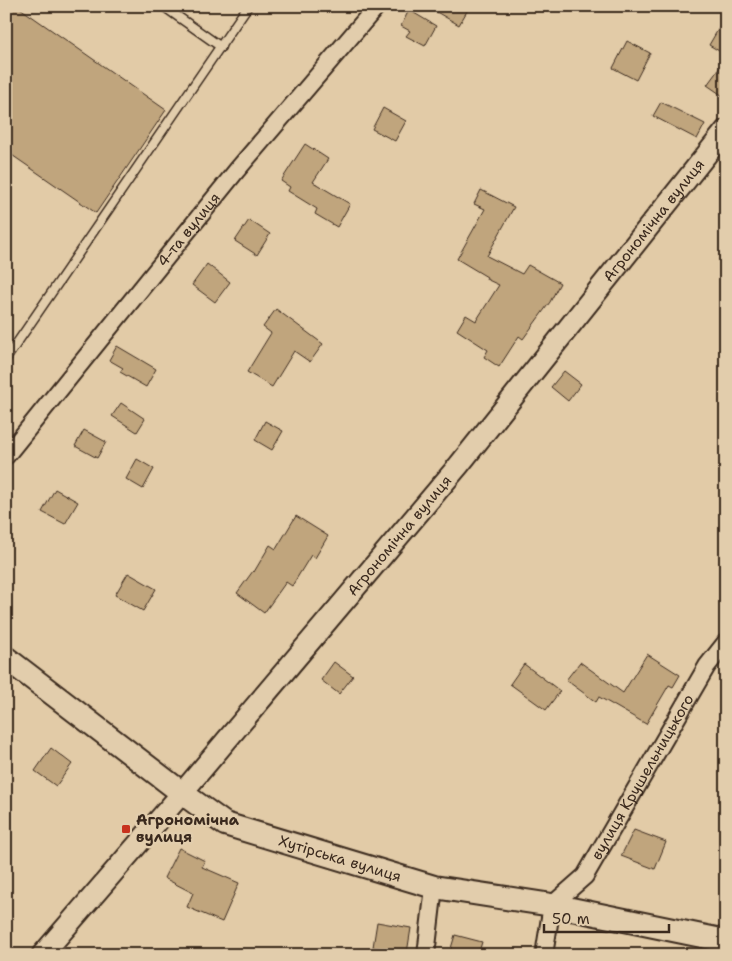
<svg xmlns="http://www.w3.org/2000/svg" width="732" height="961" font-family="'Shantell Sans',sans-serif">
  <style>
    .building { fill: #c0a57d; stroke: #3b2a1e }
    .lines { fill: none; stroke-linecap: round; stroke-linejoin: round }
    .service-casing { stroke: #3b2a1e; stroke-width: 11 }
    .minor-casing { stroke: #3b2a1e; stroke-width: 20 }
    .tertiary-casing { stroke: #3b2a1e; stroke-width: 24 }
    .secondary-casing { stroke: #3b2a1e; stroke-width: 26 }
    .service { stroke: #e2cdac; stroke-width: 8 }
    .minor { stroke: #e2cdac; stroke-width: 16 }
    .tertiary { stroke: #e2cdac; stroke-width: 20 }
    .secondary { stroke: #e2cdac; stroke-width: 22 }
    .poi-dot { fill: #c8321e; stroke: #e2cdac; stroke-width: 2 }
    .labels { text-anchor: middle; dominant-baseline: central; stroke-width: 5; stroke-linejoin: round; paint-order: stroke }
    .street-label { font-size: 15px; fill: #3b2a1e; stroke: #e2cdac }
    .poi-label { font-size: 15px; font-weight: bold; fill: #3b2a1e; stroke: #e2cdac; text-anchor: start }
  </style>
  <rect width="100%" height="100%" fill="#e2cba7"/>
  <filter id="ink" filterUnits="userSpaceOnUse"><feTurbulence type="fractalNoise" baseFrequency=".02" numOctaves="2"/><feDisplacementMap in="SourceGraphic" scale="10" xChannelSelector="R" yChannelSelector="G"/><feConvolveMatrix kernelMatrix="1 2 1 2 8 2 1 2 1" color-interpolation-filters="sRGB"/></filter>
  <g filter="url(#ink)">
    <g class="building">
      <path d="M6 6H17L166 110 96 213 6 151Z"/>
      <path d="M426 6H470L459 25Z"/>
      <path d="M409 10 436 26 425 46 406 36 410 31 401 26Z"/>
      <path d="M726 16V55L709 45Z"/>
      <path d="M627 41 650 53 636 80 613 68Z"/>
      <path d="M726 59V98L707 85Z"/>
      <path d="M661 102 705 124 697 139 653 116Z"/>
      <path d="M383 108 406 121 395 141 372 129Z"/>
      <path d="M305 144 328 159 313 182 350 204 337 227 315 214 317 209 288 191 290 187 281 181Z"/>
      <path d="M481 190 514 207 487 256 522 274 528 265 560 283 550 302 523 339 519 336 499 367 484 357 488 350 457 330 466 315 476 321 499 285 486 279 487 277 457 259 485 209 474 204Z"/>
      <path d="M249 220 270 234 257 255 235 241Z"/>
      <path d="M207 264 230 282 215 302 192 285Z"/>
      <path d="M276 309 323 344 310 362 294 351 272 387 247 372 271 333 263 327Z"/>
      <path d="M117 346 156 369 146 387 120 372 123 368 109 360Z"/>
      <path d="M564 371 581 384 568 401 551 387Z"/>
      <path d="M121 403 145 419 137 432 112 416Z"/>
      <path d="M265 421 283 431 272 450 255 440Z"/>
      <path d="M84 430 106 442 97 458 75 446Z"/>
      <path d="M137 459 154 469 143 489 126 479Z"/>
      <path d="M55 489 78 502 65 524 42 512Z"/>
      <path d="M296 516 328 536 315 558 311 555 292 586 286 582 264 613 237 593 253 571 254 572 270 545 276 549Z"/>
      <path d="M128 573 156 589 143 611 115 595Z"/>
      <path d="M647 654 680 675 673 687 669 685 646 724 599 697 596 702 566 680 580 662 623 693Z"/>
      <path d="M334 662 353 676 339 694 321 680Z"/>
      <path d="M524 664 560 691 546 710 510 684Z"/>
      <path d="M51 748 72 764 56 786 35 771Z"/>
      <path d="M634 830 666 842 655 869 621 856Z"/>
      <path d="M179 848 205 861 202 867 239 883 222 922 187 907 193 893 164 878Z"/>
      <path d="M377 922 411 928 407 953 373 947Z"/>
      <path d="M455 935 482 942 478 955H449Z"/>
    </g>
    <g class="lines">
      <defs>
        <g id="service">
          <path d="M163 6 221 47"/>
          <path d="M6 359 248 6"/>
        </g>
        <g id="minor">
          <path id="s1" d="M6 456 237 170 377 6"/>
          <path d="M426 955 434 887"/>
          <path id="s2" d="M544 955 552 905 585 876 707 666 726 642"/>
        </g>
        <g id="tertiary">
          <path id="s3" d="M42 955 182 793 459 465 726 130"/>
        </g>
        <g id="secondary">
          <path id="s4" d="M6 658 182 793 225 824 434 887 552 905 726 941"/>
        </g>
      </defs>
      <use href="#service" class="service-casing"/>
      <use href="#minor" class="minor-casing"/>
      <use href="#tertiary" class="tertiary-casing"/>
      <use href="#secondary" class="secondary-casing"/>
      <use href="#service" class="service"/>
      <use href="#minor" class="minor"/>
      <use href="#tertiary" class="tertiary"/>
      <use href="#secondary" class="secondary"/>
    </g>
  </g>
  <rect class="poi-dot" x="121" y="824" width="10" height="10" rx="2.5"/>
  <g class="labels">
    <g class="street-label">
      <text stroke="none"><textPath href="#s3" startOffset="956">Агрономічна вулиця</textPath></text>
      <text stroke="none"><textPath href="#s1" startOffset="291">4-та вулиця</textPath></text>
      <text stroke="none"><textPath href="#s3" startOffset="551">Агрономічна вулиця</textPath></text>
      <text stroke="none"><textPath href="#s2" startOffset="209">вулиця Крушельницького</textPath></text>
      <text stroke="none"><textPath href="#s4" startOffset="395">Хутірська вулиця</textPath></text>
    </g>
    <g class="poi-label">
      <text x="136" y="820">Агрономічна<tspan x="136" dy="17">вулиця</tspan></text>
    </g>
  </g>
  <rect width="732" height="961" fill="none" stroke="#e2cdac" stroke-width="25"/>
  <rect x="12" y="12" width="707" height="936" fill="none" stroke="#3b2a1e" stroke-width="2" filter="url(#ink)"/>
  <path d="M544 924v8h125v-8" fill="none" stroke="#3b2a1e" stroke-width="2.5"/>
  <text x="552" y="924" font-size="15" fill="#3b2a1e" stroke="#e2cdac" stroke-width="4" paint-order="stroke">50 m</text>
</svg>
